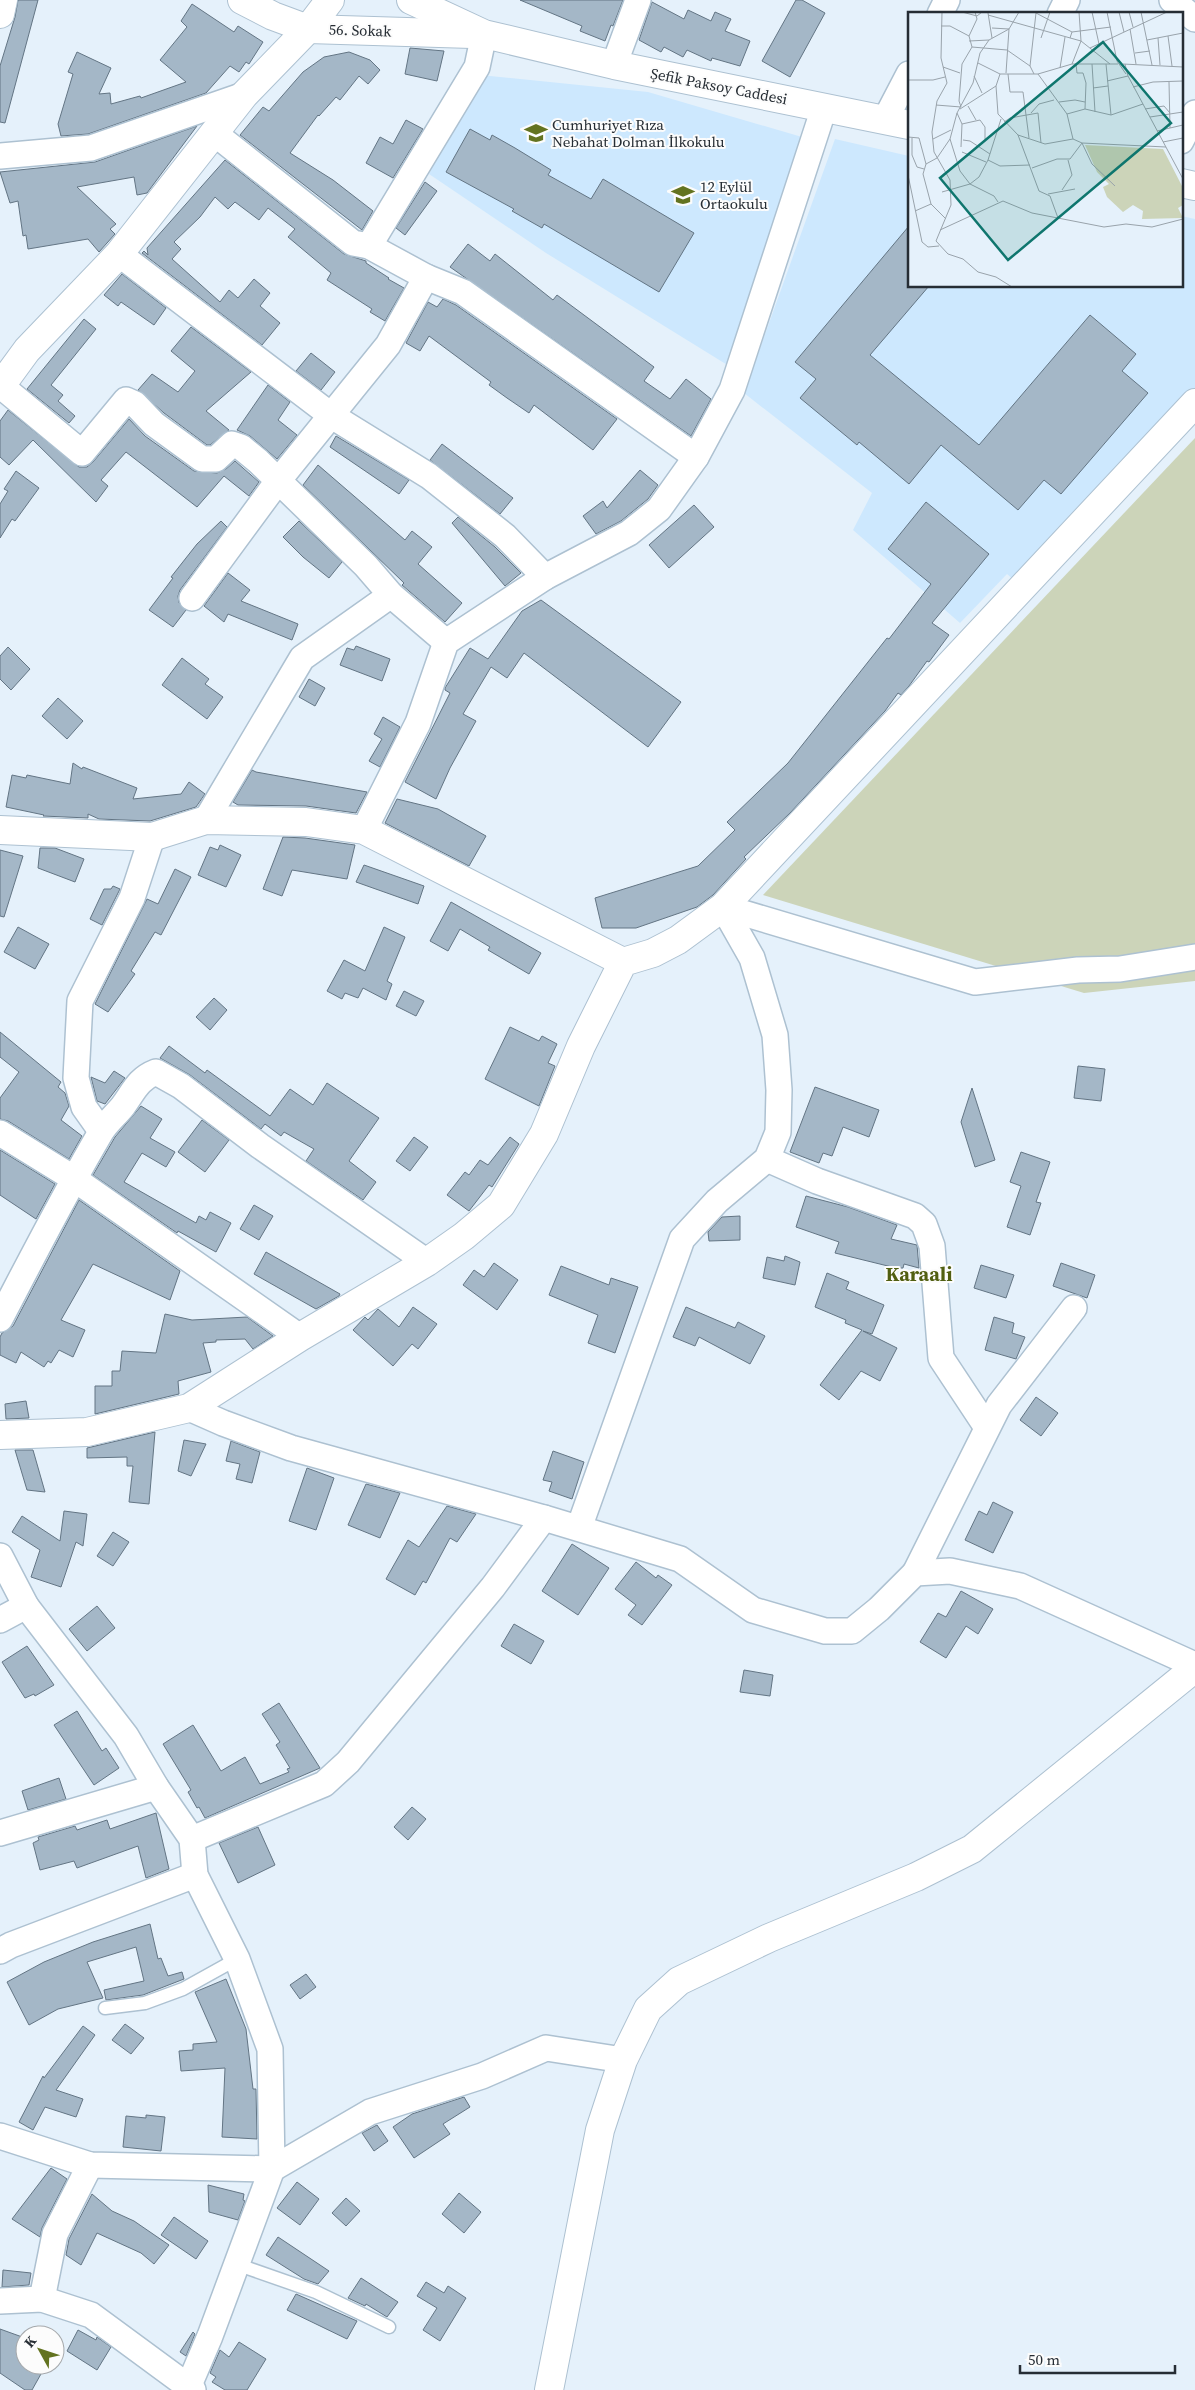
<svg xmlns="http://www.w3.org/2000/svg" width="1195" height="2390" font-family="'Source Serif 4',serif">
  <style>
    .built { fill: #cde8fe }
    .green { fill: #ccd4b9 }
    .building { fill: #a4b7c7; stroke: #637584 }
    .lines { fill: none; stroke-linecap: round; stroke-linejoin: round }
    .lane-casing { stroke: #adc1d1; stroke-width: 15 }
    .street-casing { stroke: #adc1d1; stroke-width: 28 }
    .secondary-casing { stroke: #adc1d1; stroke-width: 30 }
    .lane { stroke: #fff; stroke-width: 12 }
    .street { stroke: #fff; stroke-width: 25 }
    .secondary { stroke: #fff; stroke-width: 28 }
    .labels { text-anchor: middle; dominant-baseline: central; stroke-width: 4; stroke-linejoin: round; paint-order: stroke }
    .street-label { font-size: 15px; fill: #262d34; stroke: #fcfcfc }
    .poi-label { font-size: 15px; fill: #262d34; stroke: #fcfcfc; text-anchor: start }
    .district-label { font-size: 20px; font-weight: bold; fill: #515f11; stroke: #fcfcfc }
    .inset-road { fill: none; stroke: #99a3ab; stroke-width: 1 }
    .view { fill: #0f766e; fill-opacity: 0.15; stroke: #0f766e; stroke-width: 2.5 }
    .inset-edge { fill: none; stroke: #262d34; stroke-width: 2.5 }
  </style>
  <rect width="100%" height="100%" fill="#e5f1fb"/>
  <g class="built">
    <path d="M480 75 648 92 802 137 729 366 546 253 429 174Z"/>
    <path d="M835 139 909 156V286H1181V216L1195 219V403L1021 586 1007 574 960 623 853 530 872 493 744 393Z"/>
  </g>
  <path class="green" d="M1195 438V981L1084 993 763 895Z"/>
  <g class="building">
    <path d="M18 0H38L5 123 0 122V66L15 17Z"/>
    <path d="M520 0H623L613 26 611 25 605 41 580 31 582 26Z"/>
    <path d="M796 0H802L825 13 790 77 762 61Z"/>
    <path d="M652 2 684 19 688 10 711 21 715 12 731 19 725 31 750 41 740 66 712 58 711 61 687 50 683 57 664 47 661 52 639 40Z"/>
    <path d="M192 4 234 32 238 26 263 42 249 64 246 62 239 72 230 66 206 93 88 134 61 136 58 124 73 74 68 72 77 52 111 68 99 94 110 93 111 104 140 96 141 98 186 82 160 60 187 27 181 21Z"/>
    <path d="M410 48 444 51 437 81 405 74Z"/>
    <path d="M349 52 370 60 380 70 368 84 359 76 340 100 336 97 319 116 318 115 290 153 333 180 373 211 362 230 240 135 263 107 269 111 303 72 324 57Z"/>
    <path d="M406 120 423 129 393 178 366 163 380 137 393 144Z"/>
    <path d="M197 126 147 193 137 195 134 177 77 187 116 224 110 229 115 234 99 252 88 239 28 249 26 235 23 236 18 201 10 203 0 172 95 162Z"/>
    <path d="M470 129 490 140 492 135 515 148 551 170 548 175 591 199 603 179 694 233 659 292 544 224 542 228 512 211 514 209 446 172Z"/>
    <path d="M225 160 344 254 366 261V263L389 278 388 279 404 288 385 321 370 312 372 309 327 280 331 273 288 237 295 229 268 208 259 220 235 202 228 209 215 197 200 217 174 242 181 249 172 259 220 302 229 290 238 298 254 279 270 293 260 306 280 323 262 345 142 253 144 251 148 255 147 248Z"/>
    <path d="M425 182 437 191 405 235 396 228Z"/>
    <path d="M909 226V286H929L870 355 979 445 1090 315 1136 354 1122 371 1148 393 1061 494 1044 480 1018 510 941 445 909 484 859 442 857 445 800 398 816 379 795 362Z"/>
    <path d="M468 244 490 261 495 254 553 300 557 295 654 367 644 381 670 399 686 379 711 399 691 436 450 267Z"/>
    <path d="M122 274 166 308 154 325 121 302 118 306 104 295Z"/>
    <path d="M443 299 456 305 617 419 593 450 534 405 529 413 507 398 489 385 491 382 429 336 420 351 406 343 428 302 437 307Z"/>
    <path d="M84 319 96 329 51 385 63 395 58 401 75 416 69 423 27 389Z"/>
    <path d="M191 327 251 372 206 411 229 430 210 445H207L164 413 138 390 152 374 178 392 195 371 171 351Z"/>
    <path d="M311 353 335 372 321 390 296 371Z"/>
    <path d="M268 385 290 402 278 420 297 435 277 459 250 436 237 430Z"/>
    <path d="M8 410 79 467H87L93 462 129 419 145 436 194 471 217 473 226 469 235 461 259 482 249 496 224 476 197 507 126 452 101 480 108 486 96 502 33 440 9 465 0 457V421Z"/>
    <path d="M336 436 409 480 399 494 330 447Z"/>
    <path d="M442 444 513 498 500 514 430 460Z"/>
    <path d="M318 465 405 540 412 531 432 547 418 564 462 603 445 622 402 585 404 583 303 485Z"/>
    <path d="M640 470 658 485 648 499 621 521 596 534 583 516 603 501 607 508Z"/>
    <path d="M16 471 39 488 15 521 12 519 0 538V504L8 491 4 489Z"/>
    <path d="M926 502 989 554 932 623 949 635 929 662 927 661 909 686 901 695 898 693 885 711 790 813 744 857 746 859 713 895 697 907 636 928H602L595 898 698 866 735 830 727 822 788 763 887 638 889 639 931 584 888 549Z"/>
    <path d="M694 505 714 527 669 568 649 545Z"/>
    <path d="M458 517 495 547 521 573 505 586 452 523Z"/>
    <path d="M221 521 227 527 180 590 178 596 179 603 186 610 173 627 149 610 173 578 171 577 197 544Z"/>
    <path d="M299 521 342 562 329 578 303 557 283 537Z"/>
    <path d="M228 573 250 590 241 601 298 624 292 640 228 614 224 622 204 606Z"/>
    <path d="M541 600 681 702 648 747 524 653 507 678 491 667 463 714 476 721 450 768 436 799 405 782 450 693 445 690V688L470 648 488 659 522 611Z"/>
    <path d="M356 646 390 659 382 681 340 665 347 648 354 650Z"/>
    <path d="M8 647 30 669 11 690 0 679V656Z"/>
    <path d="M182 658 209 679 205 684 223 697 207 719 162 685Z"/>
    <path d="M309 679 325 688 315 706 299 697Z"/>
    <path d="M58 698 83 721 67 739 42 716Z"/>
    <path d="M383 717 400 727 380 767 369 761 382 739 374 734Z"/>
    <path d="M73 763 82 769 83 767 137 788 133 799 181 794 189 782 205 794 196 807 150 821 99 819 88 814V818L43 816 44 815 6 807 12 775 26 778 27 775 70 784Z"/>
    <path d="M252 770 256 772 367 792 356 813 306 806 238 805 233 802Z"/>
    <path d="M397 799 438 809 486 836 469 866 385 823Z"/>
    <path d="M283 837 305 838 355 845 347 879 292 870 282 896 263 889Z"/>
    <path d="M220 845 241 855 226 887 198 875 210 847 218 850Z"/>
    <path d="M40 848H55L84 859 75 882 38 868Z"/>
    <path d="M0 850 23 856 4 917 0 916Z"/>
    <path d="M364 865 424 886 418 904 356 882Z"/>
    <path d="M175 869 191 877 161 935 155 932 131 971 135 974 108 1012 95 1004 147 899 158 904Z"/>
    <path d="M113 886 120 889 102 925 90 919 104 889H111Z"/>
    <path d="M451 902 541 953 529 974 488 950 490 947 460 929 448 951 430 941Z"/>
    <path d="M18 927 49 944 35 969 4 952Z"/>
    <path d="M384 927 405 937 387 981 392 984 386 1000 363 988 358 998 345 993 342 999 327 991 344 960 365 971Z"/>
    <path d="M404 991 424 1001 416 1016 396 1006Z"/>
    <path d="M214 998 227 1010 210 1030 196 1017Z"/>
    <path d="M510 1027 539 1041 542 1036 557 1044 548 1063 555 1066 539 1106 485 1079Z"/>
    <path d="M0 1032 61 1082 58 1087 65 1093 69 1106 61 1120 82 1136 69 1159 8 1121 0 1119V1098L19 1072 0 1057Z"/>
    <path d="M169 1046 205 1073 207 1070 270 1116 290 1089 313 1105 327 1083 379 1118 349 1161 376 1182 363 1200 306 1161 314 1149 284 1132 281 1136 265 1124 261 1129 190 1075 160 1058Z"/>
    <path d="M1078 1066 1105 1069 1101 1101 1074 1098Z"/>
    <path d="M114 1071 125 1078 105 1104 97 1101 91 1077 105 1083Z"/>
    <path d="M815 1087 879 1110 869 1137 843 1127 832 1156 823 1153 819 1163 790 1152Z"/>
    <path d="M972 1088 995 1160 975 1167 961 1122Z"/>
    <path d="M141 1106 162 1119 150 1138 175 1152 166 1167 142 1153 124 1182 196 1223 199 1216 206 1220 210 1212 231 1223 216 1252 178 1231 177 1233 93 1175 115 1137Z"/>
    <path d="M202 1120 229 1140 205 1172 178 1152Z"/>
    <path d="M414 1137 428 1147 410 1171 396 1161Z"/>
    <path d="M510 1137 519 1144 492 1187 489 1185 469 1211 447 1195 465 1172 469 1175 480 1160 488 1165Z"/>
    <path d="M0 1150 55 1184 36 1219 0 1195Z"/>
    <path d="M1021 1152 1050 1162 1036 1202 1041 1203 1030 1235 1007 1227 1021 1186 1010 1182Z"/>
    <path d="M806 1196 848 1207 897 1225 891 1239 917 1245 919 1268 904 1264 903 1268H896L835 1253 839 1242 796 1227Z"/>
    <path d="M79 1200 180 1271 170 1300 93 1264 61 1320 85 1330 73 1357 59 1350 51 1363 48 1361 44 1367 21 1352 16 1363 0 1355V1337L2 1333 13 1326Z"/>
    <path d="M254 1205 273 1216 259 1240 240 1229Z"/>
    <path d="M740 1216V1240L709 1241 708 1232 722 1217Z"/>
    <path d="M266 1252 340 1294 339 1296 316 1309 254 1274Z"/>
    <path d="M785 1256 800 1262 795 1285 763 1278 767 1257 784 1261Z"/>
    <path d="M494 1263 518 1280 497 1310 463 1285 474 1270 484 1277Z"/>
    <path d="M1061 1263 1095 1275 1087 1298 1053 1286Z"/>
    <path d="M981 1265 1014 1275 1006 1298 974 1288Z"/>
    <path d="M561 1266 609 1285 611 1278 638 1287 615 1353 588 1343 598 1315 549 1295Z"/>
    <path d="M827 1273 849 1282 846 1289 884 1305 872 1334 863 1331 897 1348 880 1381 861 1371 839 1400 820 1385 862 1330 845 1323 846 1320 815 1307Z"/>
    <path d="M413 1307 437 1324 418 1349 412 1344 393 1366 353 1330 365 1317 368 1320 378 1309 399 1327Z"/>
    <path d="M686 1307 735 1328 738 1322 765 1336 750 1364 699 1337 695 1346 673 1337Z"/>
    <path d="M165 1314 192 1320 247 1317 273 1336 253 1349 245 1339 216 1340V1342L203 1343 211 1372 178 1381 179 1394 95 1414V1386H112V1371H120L122 1351 156 1353Z"/>
    <path d="M994 1317 1014 1323 1012 1333 1025 1337 1016 1359 985 1350Z"/>
    <path d="M1036 1397 1058 1413 1041 1436 1020 1420Z"/>
    <path d="M26 1401 29 1418 6 1419 5 1404Z"/>
    <path d="M155 1432 149 1504 129 1502 133 1466H127V1457L87 1458V1448Z"/>
    <path d="M184 1440 206 1444 191 1476 178 1471Z"/>
    <path d="M231 1441 260 1452 252 1483 236 1479 240 1464 226 1461Z"/>
    <path d="M15 1450H33L45 1492 27 1490Z"/>
    <path d="M553 1451 584 1462 572 1499 549 1491 552 1482 543 1480Z"/>
    <path d="M307 1468 334 1478 316 1530 289 1521Z"/>
    <path d="M366 1484 400 1493 380 1538 348 1525Z"/>
    <path d="M993 1502 1013 1512 993 1553 965 1540 979 1511 987 1515Z"/>
    <path d="M447 1506 476 1514 457 1542 450 1538 426 1583 423 1581 415 1595 386 1579 408 1540 419 1547Z"/>
    <path d="M64 1511 87 1514 83 1546 76 1542 61 1587 31 1577 40 1550 12 1532 22 1516 60 1541Z"/>
    <path d="M113 1532 129 1542 113 1566 97 1556Z"/>
    <path d="M572 1544 609 1568 578 1615 542 1591Z"/>
    <path d="M636 1562 656 1578 658 1575 672 1585 642 1625 628 1615 636 1605 615 1589Z"/>
    <path d="M961 1591 993 1609 978 1634 966 1626 946 1658 920 1642 938 1613 946 1617Z"/>
    <path d="M97 1606 115 1628 87 1651 69 1629Z"/>
    <path d="M514 1624 544 1641 531 1664 501 1646Z"/>
    <path d="M27 1646 54 1685 35 1696 34 1694 25 1698 2 1662Z"/>
    <path d="M744 1670 773 1675 770 1696 740 1692Z"/>
    <path d="M279 1703 320 1768 205 1818 199 1807 197 1808 188 1792 191 1790 163 1744 193 1725 221 1771 245 1757 260 1784 289 1772 287 1769 290 1768 276 1745 280 1742 262 1714Z"/>
    <path d="M77 1711 102 1751 106 1748 119 1768 94 1785 54 1725Z"/>
    <path d="M59 1778 66 1799 28 1810 22 1791Z"/>
    <path d="M412 1807 426 1819 408 1840 394 1827Z"/>
    <path d="M156 1813 169 1869 146 1878 138 1846 77 1868 74 1861 40 1870 33 1843 39 1840 38 1837 75 1826 77 1830 107 1820 110 1829Z"/>
    <path d="M258 1827 275 1865 238 1883 219 1843Z"/>
    <path d="M150 1924 158 1959 161 1958 168 1976 182 1972 184 1979 143 1995 106 2000 104 1990 144 1981 136 1947 87 1962 103 1998 58 2009 29 2025 7 1982 44 1962 93 1942Z"/>
    <path d="M306 1974 316 1987 300 1999 290 1985Z"/>
    <path d="M226 1979 246 2029 253 2089H256L257 2139 222 2137 225 2068 181 2071 179 2051 193 2050V2044L217 2042 195 1992Z"/>
    <path d="M125 2024 144 2038 131 2054 112 2040Z"/>
    <path d="M83 2026 95 2035 56 2090 83 2099 76 2117 45 2107 33 2130 19 2122 43 2076 44 2078Z"/>
    <path d="M464 2097 470 2107 443 2124 450 2134 414 2158 393 2127 412 2114Z"/>
    <path d="M146 2115 165 2117 161 2151 123 2147 126 2116 146 2118Z"/>
    <path d="M377 2125 388 2141 374 2151 362 2133Z"/>
    <path d="M51 2168 67 2179 42 2228 40 2237 12 2219Z"/>
    <path d="M297 2182 319 2199 300 2225 277 2208Z"/>
    <path d="M208 2185 244 2194 243 2200 245 2201 238 2220 209 2212Z"/>
    <path d="M459 2193 481 2212 464 2233 442 2214Z"/>
    <path d="M92 2194 112 2211 134 2221 169 2245 154 2264 141 2253 97 2233 81 2265 66 2255 69 2239Z"/>
    <path d="M346 2198 360 2211 346 2226 332 2213Z"/>
    <path d="M174 2217 208 2241 196 2259 161 2235Z"/>
    <path d="M278 2237 329 2271 318 2284 304 2279 266 2255Z"/>
    <path d="M3 2270 31 2273 29 2285 2 2287Z"/>
    <path d="M361 2278 398 2302 387 2317 366 2304 365 2306 348 2298Z"/>
    <path d="M426 2282 444 2293 448 2286 466 2298 440 2341 423 2330 437 2308 417 2296Z"/>
    <path d="M296 2294 357 2321 347 2339 287 2310Z"/>
    <path d="M0 2329 25 2338V2365H46L32 2390H25L0 2373Z"/>
    <path d="M78 2330 96 2340 97 2337 111 2347 97 2370 67 2351Z"/>
    <path d="M193 2332 195 2334 186 2356 180 2352Z"/>
    <path d="M239 2342 266 2359 247 2390H225L212 2382 216 2377 210 2373 220 2350 229 2357Z"/>
  </g>
  <g class="lines">
    <defs>
      <g id="lane">
        <path d="M105 2008 145 2003 183 1989 237 1959"/>
        <path d="M236 2264 316 2292 389 2327"/>
      </g>
      <g id="street">
        <path d="M1172 0 1195 19"/>
        <path d="M940 14 947 0"/>
        <path d="M1060 14 1067 0"/>
        <path d="M614 65 638 0"/>
        <path d="M885 120 909 74"/>
        <path d="M214 133 353 243 369 246 426 277 463 292 696 457"/>
        <path d="M1181 141 1195 113"/>
        <path d="M0 156 91 148 244 95"/>
        <path d="M369 246 477 67 484 34"/>
        <path d="M119 254 332 416 429 476 505 536 545 577"/>
        <path d="M1 386 82 453 126 400 135 404 154 424 202 459H216L232 444 241 447 258 461 366 566 391 595 446 642"/>
        <path d="M192 598 278 481 388 345 426 277"/>
        <path d="M206 820 302 658 391 595"/>
        <path d="M364 830 418 723 446 642 545 577 629 533 659 509 696 457 732 390 824 108"/>
        <path d="M723 907 975 982 1078 970 1120 969 1195 957"/>
        <path d="M101 1131 84 1107 76 1078 80 1001 132 898 152 837"/>
        <path d="M0 1133 73 1178 300 1337"/>
        <path d="M767 1159 817 1181 915 1216 924 1224 932 1246 941 1358 986 1426"/>
        <path d="M0 1319C33 1256 65 1193 101 1132 107 1122 116 1115 123 1106 134 1091 138 1079 156 1072L181 1086 260 1146 427 1262"/>
        <path d="M189 1408 223 1423 291 1448 544 1518 680 1559 753 1610 825 1631H852L879 1609 915 1573 950 1571 1020 1586 1195 1665"/>
        <path d="M579 1528 682 1239 717 1201 767 1159 778 1132 779 1090 775 1035 752 958 723 907"/>
        <path d="M0 1556 26 1606 126 1736 156 1787 192 1839 195 1875 237 1959 270 2049 272 2169 210 2336 187 2390"/>
        <path d="M915 1573 999 1405 1074 1308"/>
        <path d="M0 1620 26 1606"/>
        <path d="M0 1833 156 1787"/>
        <path d="M192 1839 324 1784 348 1762 493 1587 544 1518"/>
        <path d="M0 1951 11 1945 195 1875"/>
        <path d="M0 2136 90 2165 272 2169 370 2112 482 2076 546 2048 623 2060"/>
        <path d="M42 2299 55 2234 90 2165"/>
        <path d="M0 2301 42 2299 91 2315 193 2390"/>
      </g>
      <g id="secondary">
        <path d="M242 0 273 16 308 29 472 34"/>
        <path d="M411 0 484 34 614 65 909 125"/>
        <path d="M0 14 3 0"/>
        <path d="M1181 183 1195 186"/>
        <path d="M0 387 27 350 119 254 244 95 308 29 330 0"/>
        <path d="M0 830 152 837 206 820 306 822 364 830 623 962"/>
        <path d="M0 1435 87 1432 189 1408 300 1337 427 1262 464 1236 501 1205 544 1134 581 1046 623 962 653 953 678 940 723 907 1195 403"/>
        <path d="M549 2390 600 2130 623 2060 648 2009 679 1981 769 1938 916 1877 972 1849 1195 1668"/>
      </g>
    </defs>
    <use href="#lane" class="lane-casing"/>
    <use href="#street" class="street-casing"/>
    <use href="#secondary" class="secondary-casing"/>
    <use href="#lane" class="lane"/>
    <use href="#street" class="street"/>
    <use href="#secondary" class="secondary"/>
  </g>
  <defs>
    <symbol id="school-bare" viewBox="-9 -9 18 18"><path d="M0-5L7-2L0 1L-7-2ZM-4 1L0 2.5L4 1V4Q0 6-4 4Z" fill="#637320" stroke="#fcfcfc" stroke-width="2.5" paint-order="stroke"/></symbol>
  </defs>
  <g fill-rule="evenodd">
    <use href="#school-bare" x="520" y="117" width="32" height="32"/>
    <use href="#school-bare" x="667" y="179" width="32" height="32"/>
  </g>
  <g class="labels">
    <g class="street-label">
      <text transform="translate(360 30) rotate(2)">56. Sokak</text>
      <text transform="translate(719 86) rotate(11)">Şefik Paksoy Caddesi</text>
    </g>
    <g class="poi-label">
      <text x="552" y="124">Cumhuriyet Rıza<tspan x="552" dy="17">Nebahat Dolman İlkokulu</tspan></text>
      <text x="700" y="186">12 Eylül<tspan x="700" dy="17">Ortaokulu</tspan></text>
    </g>
    <g class="district-label">
      <text x="919" y="1274">Karaali</text>
    </g>
  </g>
  <g transform="translate(908 12)">
    <rect width="275" height="275" fill="#e5f1fb"/>
    <path d="M177 133 255 137 275 176V193L270 196 275 206 234 207 235 199 225 193 215 200 199 185 195 175 201 172 189 160Z" fill="#ccd4b9"/>
    <path class="inset-road" d="M34 0 33 46 39 71 29 89 24 120 26 140 42 168 43 193 28 229 40 242 55 247 70 260 88 265 104 275M54 0 69 4 74 0M67 0 69 7 61 24 64 35 99 38 122 54 126 62M184 0 191 32M199 0 209 49 218 62M211 0 216 20M221 0 225 15M233 0 244 53M80 1 84 26M80 3 173 29 202 52M33 14H42L61 24M84 16 101 17M222 17 228 52M164 20 203 15M260 24 264 54M133 26 142 0M250 26 252 53M239 28 275 21M61 29 81 28M182 36 259 0M227 41 242 39M70 51 92 62M164 52 173 29 171 0M168 52 169 61H175L178 71 177 97M184 52 187 100M198 52 203 103M210 52H164L130 62H92L88 74 90 102 110 123 137 132 165 127 174 131 258 135M215 52 275 55M217 52 220 64 275 167M122 54 128 1 164 20 162 26M35 55 52 61M152 56 157 25M98 61 101 17 111 0M100 62 102 80H115L121 126M130 62 159 102 165 127M66 64 74 81M0 68H25L37 65M199 69 220 64M261 70 262 116M225 75 245 70 275 69M185 76 200 74M151 90 167 88 177 90M28 93 53 95 51 89 54 52 64 35M60 94 68 108M52 97 88 74M237 97 256 94 262 101M49 101 54 112 53 135M123 101 131 92 146 88M159 102 177 97 203 103 235 92M242 105 275 100M96 110 102 106 130 101 133 131M54 112 72 108 77 115V127M249 119 275 113M110 123 131 179 142 184 150 206M0 125 11 126 18 152M4 126V143L9 155 16 157M25 127 43 118M42 127 52 159 62 172 86 184 90 190M55 128 62 129 82 142M255 130 275 126M174 131 184 152 207 174M54 140 78 150M80 148 92 154 122 153M124 156 149 147H162L174 131M0 163 14 230 20 235 31 234M154 178 164 163 160 148M34 180 62 172 71 165 80 148 93 107M140 182 167 177M7 199 23 192M38 207 23 192 15 162 18 152 29 146 42 127 49 101 65 71 72 41 81 28 101 17M32 218 95 189 124 201 196 215 218 212 244 215 275 207"/>
    <path class="view" d="M195 30 263 111 100 248 32 166Z"/>
    <rect width="275" height="275" class="inset-edge"/>
  </g>
  <g transform="translate(40 2350) rotate(310)"><circle r="24" fill="#fcfcfc" stroke="#a6a9ac"/>
  <path d="M0-4L9 19L0 12L-9 19Z" fill="#637320"/>
  <text y="-8" font-size="14" font-weight="bold" text-anchor="middle" fill="#262d34">K</text>
  </g>
  <path d="M1020 2365v8h155v-8" fill="none" stroke="#262d34" stroke-width="2.5"/>
  <text x="1028" y="2365" font-size="15" fill="#262d34" stroke="#fcfcfc" stroke-width="4" paint-order="stroke">50 m</text>
</svg>
